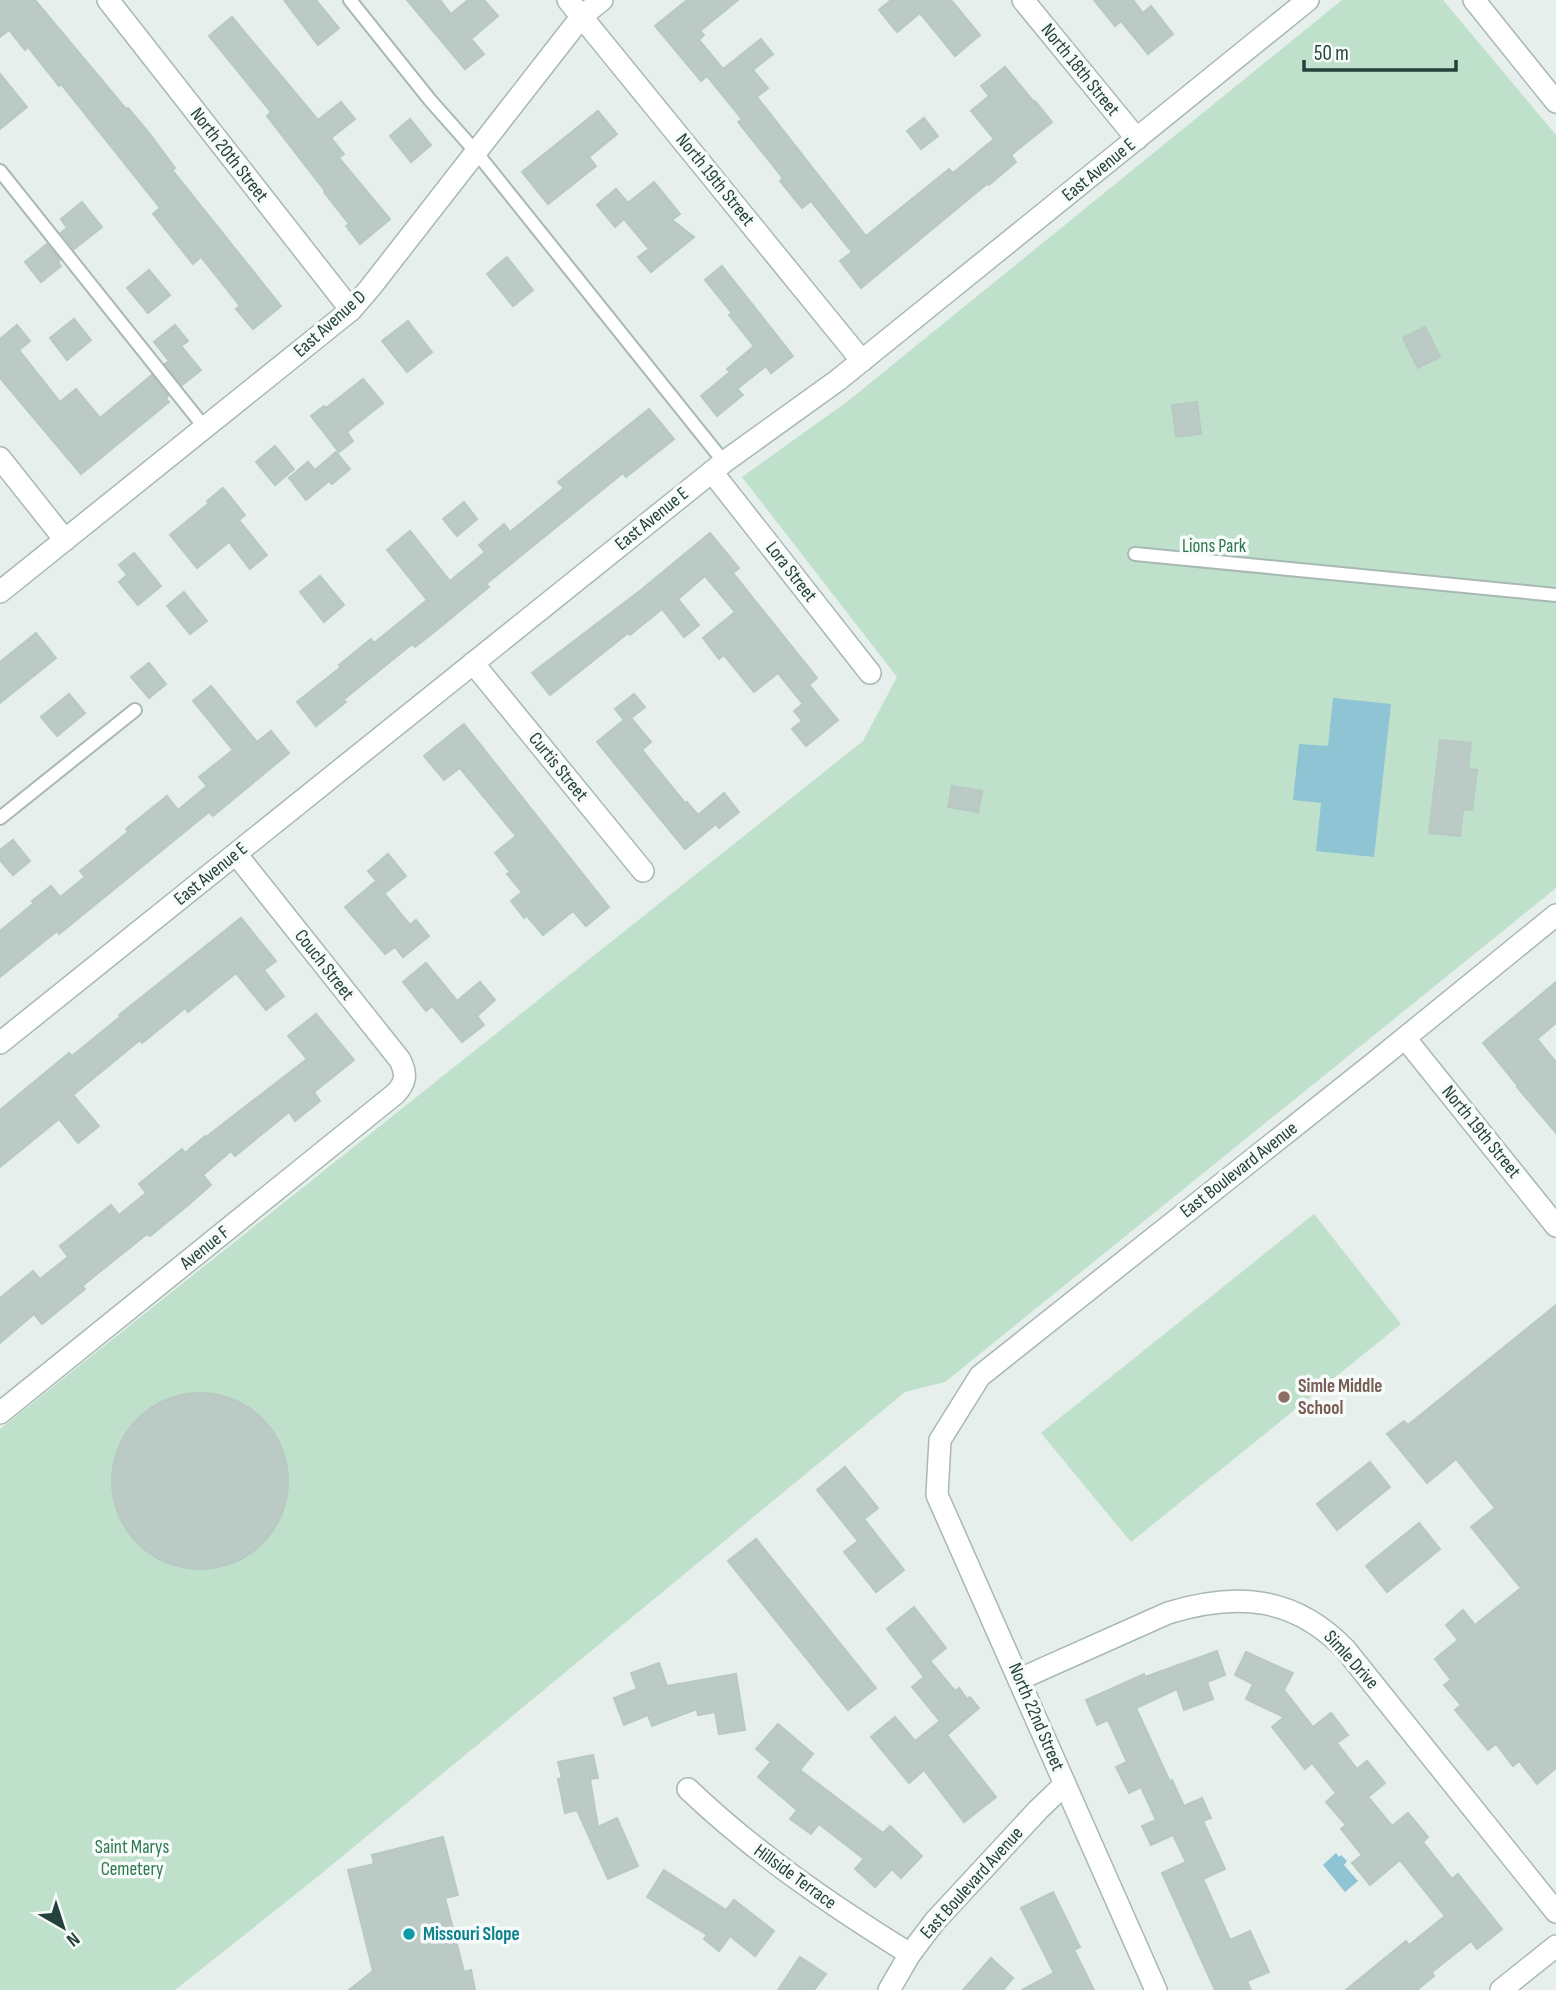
<svg xmlns="http://www.w3.org/2000/svg" width="1556" height="1990" font-family="'Sofia Sans Condensed',sans-serif">
  <style>
    .green { fill: #bfe0ca }
    .water { fill: #8ec4d4 }
    .building { fill: #bbcac4; stroke: #b8c9c3; stroke-width: 2 }
    .lines { fill: none; stroke-linecap: round; stroke-linejoin: round }
    .lane-casing { stroke: #a8b8b3; stroke-width: 16 }
    .street-casing { stroke: #a8b8b3; stroke-width: 24 }
    .lane { stroke: #fff; stroke-width: 12 }
    .street { stroke: #fff; stroke-width: 21 }
    .education-dot { fill: #8d6e63; stroke: #f7fbf9; stroke-width: 2.5 }
    .culture-dot { fill: #0f9aa8; stroke: #f7fbf9; stroke-width: 2.5 }
    .labels { text-anchor: middle; dominant-baseline: central; stroke-width: 7; stroke-linejoin: round; paint-order: stroke }
    .street-label { font-size: 19px; fill: #24423b; stroke: #f7fbf9 }
    .park-label { font-size: 19px; fill: #2d794f; stroke: #f7fbf9 }
    .education-label { font-size: 19px; font-weight: bold; fill: #785e54; stroke: #f7fbf9; text-anchor: start }
    .culture-label { font-size: 19px; font-weight: bold; fill: #0d838f; stroke: #f7fbf9; text-anchor: start }
  </style>
  <rect width="100%" height="100%" fill="#e6efeb"/>
  <g class="green">
    <path d="M1342 0H1443L1556 135V888L945 1382 905 1392 316 1878 175 1990H0V1429L863 741 897 677 742 477 848 401Z"/>
    <path d="M1314 1214 1401 1324 1131 1542 1041 1433Z"/>
  </g>
  <g class="water">
    <path d="M1333 698 1391 704 1374 857 1316 851 1321 803 1293 800 1299 744 1328 746Z"/>
    <path d="M1336 1853 1339 1857 1341 1855 1347 1861 1344 1865 1358 1881 1345 1892 1323 1865Z"/>
  </g>
  <g class="building">
    <path d="M0 0H35L126 109 128 108 150 134 175 168 172 170 281 306 253 329 236 309 240 306 201 257 193 264 153 214 160 208 61 84 59 86 28 47 25 50 9 30 0 37Z"/>
    <path d="M284 0H316L339 28 318 45Z"/>
    <path d="M407 0H440L451 14 468 0H484L498 16 471 39 484 54 465 69Z"/>
    <path d="M687 0H738L700 31 704 35 699 40 723 69 761 39 773 54 753 70 768 88 757 97 866 236 949 169 953 173 994 139 971 111 989 96 981 86 1005 67 1034 102 1035 101 1052 122 1011 155 1016 162 989 185 988 183 861 288 840 261 852 252 811 201 802 208 780 181 783 178 738 122 742 119 707 76 701 81 655 26Z"/>
    <path d="M891 0H951L980 35 955 56 920 13 897 32 879 10Z"/>
    <path d="M1094 0H1133L1143 13 1151 6 1173 34 1148 54 1121 21 1115 26Z"/>
    <path d="M232 17 318 120 341 102 355 119 331 138 344 154 339 158 390 219 360 244 346 226 349 224 324 192 325 191 267 116 271 112 209 36Z"/>
    <path d="M0 74 27 107 0 129Z"/>
    <path d="M598 111 617 134 589 157 596 166 548 204 522 172Z"/>
    <path d="M924 118 938 136 921 149 907 131Z"/>
    <path d="M410 119 431 145 411 162 390 136Z"/>
    <path d="M654 182 680 214 672 220 694 237 651 272 638 257 649 249 624 219 615 227 597 205 616 189 628 203Z"/>
    <path d="M82 202 102 227 74 249 61 233 67 228 61 219Z"/>
    <path d="M47 244 60 260 58 262 61 266 41 282 25 262Z"/>
    <path d="M507 257 533 290 513 306 487 274Z"/>
    <path d="M722 266 793 356 771 373 766 366 737 389 743 395 717 416 701 396 730 372 727 369 754 346 729 315 732 313 705 280Z"/>
    <path d="M149 270 170 295 148 313 127 288Z"/>
    <path d="M74 319 91 340 67 360 50 338Z"/>
    <path d="M408 321 432 352 407 372 382 341Z"/>
    <path d="M17 325 30 341 19 350 60 402 76 389 100 418 152 375 168 396 166 399 169 402 81 474 0 378V339Z"/>
    <path d="M175 325 188 341 181 346 201 370 182 385 165 364 169 361 154 342Z"/>
    <path d="M1425 327 1440 357 1418 368 1403 338Z"/>
    <path d="M363 379 383 403 347 432 353 441 339 452 311 416 324 406 326 408Z"/>
    <path d="M1197 402 1201 434 1176 437 1172 405Z"/>
    <path d="M649 409 674 439 626 477 623 473 486 584 489 587 433 633 415 647 412 644 343 700 346 702 316 726 297 702 341 667 339 665 371 639 374 643 427 600 387 550 410 531 450 581 485 552 479 545 504 524 510 532 564 488 558 482Z"/>
    <path d="M275 446 294 469 275 485 256 462Z"/>
    <path d="M336 452 350 469 332 484 329 481 306 500 289 478 308 462 315 470Z"/>
    <path d="M223 488 245 515 239 520 267 555 250 569 229 542 197 568 170 535 209 503 207 501Z"/>
    <path d="M464 502 477 519 457 536 443 519Z"/>
    <path d="M710 533 739 568 733 573 817 678 809 685 838 720 806 746 792 729 802 721 794 711 803 704 778 673 754 692 724 655 719 659 703 638 735 612 705 576 678 599 699 625 684 637 662 609 630 635 628 633 550 695 532 673 641 590Z"/>
    <path d="M134 553 161 586 138 605 119 582 127 575 119 565Z"/>
    <path d="M320 576 344 605 324 622 300 592Z"/>
    <path d="M184 592 207 621 190 634 167 606Z"/>
    <path d="M36 633 56 658 0 703V662Z"/>
    <path d="M149 663 166 684 149 698 131 677Z"/>
    <path d="M211 686 257 742 271 731 289 753 213 816 209 812 59 934 57 931 0 977V931L34 903 32 901 51 886 60 897 85 877 80 871 128 832 126 829 167 796 178 810 207 786 199 777 233 750 193 701Z"/>
    <path d="M69 694 85 713 57 736 41 717Z"/>
    <path d="M634 694 645 707 631 718 651 742 642 750 685 803 687 802 698 815 724 793 739 812 719 828 716 824 685 849 597 742 624 720 615 709Z"/>
    <path d="M464 724 609 907 586 926 573 911 543 935 527 916 524 918 511 901 522 892 507 874 510 872 495 853 516 836 460 768 444 780 424 756Z"/>
    <path d="M1440 740 1471 743 1468 769 1477 770 1472 810 1463 809 1460 836 1429 833Z"/>
    <path d="M952 786 982 791 978 812 948 807Z"/>
    <path d="M13 840 30 861 13 875 0 860V850Z"/>
    <path d="M388 854 406 876 386 892 368 871Z"/>
    <path d="M375 882 410 925 416 920 429 936 403 957 395 947 385 954 345 907Z"/>
    <path d="M241 918 276 961 264 970 284 996 266 1010 236 973 188 1012 185 1008 142 1043 140 1040 73 1095 99 1126 78 1143 59 1119 0 1167V1110L69 1053 72 1056 120 1017 119 1015Z"/>
    <path d="M426 963 457 1001 480 982 495 1000 477 1016 484 1025 462 1042 432 1006 426 1011 403 982Z"/>
    <path d="M1556 982V1023L1537 1039 1556 1062V1133L1517 1087 1518 1086 1483 1043Z"/>
    <path d="M316 1014 354 1060 314 1092 320 1101 295 1121 289 1112 235 1156 231 1151 203 1175 211 1185 187 1206 150 1236 147 1234 82 1286 85 1289 42 1324 34 1314 0 1343V1298L33 1271 40 1279 68 1257 60 1246 111 1205 119 1215 146 1193 139 1184 182 1149 185 1153 205 1136 206 1137 307 1059 288 1036Z"/>
    <path d="M1556 1305V1768L1537 1784 1519 1761 1513 1766 1496 1744 1488 1750 1455 1710 1461 1705 1444 1685 1451 1680 1435 1659 1458 1640 1446 1625 1463 1610 1475 1625 1521 1588 1471 1527 1495 1508 1456 1459 1427 1483 1387 1434 1404 1421 1408 1425Z"/>
    <circle cx="200" cy="1481" r="88"/>
    <path d="M1370 1462 1390 1487 1337 1530 1317 1504Z"/>
    <path d="M845 1467 878 1508 864 1519 904 1570 876 1592 844 1552 858 1541 817 1490Z"/>
    <path d="M1419 1523 1440 1549 1387 1592 1366 1566Z"/>
    <path d="M756 1539 876 1688 848 1710 728 1561Z"/>
    <path d="M914 1607 946 1648 930 1661 955 1691 959 1688 967 1699 970 1697 979 1708 947 1735 996 1797 964 1822 924 1770 909 1783 871 1737 895 1717 915 1741 940 1721 912 1687 924 1677 887 1629Z"/>
    <path d="M1217 1651 1225 1675 1207 1682 1213 1699 1184 1710 1177 1689 1136 1708 1170 1782 1172 1780 1184 1806 1202 1798 1211 1818 1203 1821 1225 1869 1203 1879 1230 1940 1250 1931 1269 1972 1247 1981 1251 1990H1215L1162 1873 1186 1862 1173 1835 1151 1845 1142 1826 1156 1820 1141 1787 1129 1793 1116 1767 1127 1762 1108 1720 1097 1725 1086 1700 1144 1674 1145 1677Z"/>
    <path d="M1246 1652 1293 1673 1284 1690 1313 1727 1331 1713 1348 1735 1337 1743 1357 1769 1367 1761 1385 1783 1368 1797 1392 1826 1408 1813 1428 1837 1423 1842 1452 1879 1458 1874 1502 1929 1477 1949 1471 1941 1432 1972 1434 1976 1417 1990H1346L1406 1941 1409 1945 1445 1916 1400 1860 1370 1885 1352 1863 1362 1855 1341 1829 1346 1825 1326 1802 1336 1793 1312 1763 1305 1769 1272 1727 1284 1717 1246 1699 1253 1684 1235 1675Z"/>
    <path d="M659 1663 667 1686 736 1674 745 1730 719 1734 715 1712 698 1715 697 1709 652 1726 648 1715 624 1725 614 1698 637 1689 631 1673Z"/>
    <path d="M778 1724 813 1754 800 1770 883 1833 890 1826 922 1856 901 1878 892 1869 875 1887 855 1869 864 1859 819 1824 811 1834 790 1819 797 1810 758 1777 771 1762 756 1749Z"/>
    <path d="M593 1755 598 1778 590 1779 598 1827 617 1818 638 1866 608 1879 577 1810 565 1813 558 1779 562 1778 558 1762Z"/>
    <path d="M443 1837 458 1895 445 1898 464 1972 471 1970 475 1990H349L373 1971 348 1870 374 1864 372 1855Z"/>
    <path d="M664 1870 726 1910 734 1900 774 1931 755 1956 730 1936 719 1951 704 1939 707 1935 647 1897Z"/>
    <path d="M1053 1892 1080 1947 1074 1950 1094 1990H1022L1054 1973 1021 1908Z"/>
    <path d="M800 1957 826 1974 814 1990H778Z"/>
    <path d="M991 1958 1013 1978 1003 1990H963Z"/>
  </g>
  <g class="lines">
    <defs>
      <g id="lane">
        <path d="M350 0 430 100 476 152 724 462"/>
        <path d="M0 171 205 428"/>
        <path d="M1135 554 1556 595"/>
        <path d="M0 818 135 710"/>
      </g>
      <g id="street">
        <path d="M108 0 351 310"/>
        <path d="M568 0 862 361"/>
        <path d="M1023 0 1137 139"/>
        <path d="M1474 0 1556 102"/>
        <path d="M0 458 65 540"/>
        <path d="M712 472 870 673"/>
        <path d="M0 592 351 310 370 288 582 16 602 0"/>
        <path d="M473 663 643 871"/>
        <path d="M1405 1038 1556 1226"/>
        <path d="M0 1043 724 462 838 380 1308 0"/>
        <path d="M0 1413 395 1094C406 1083 407 1074 400 1060L236 854"/>
        <path d="M1020 1679 1168 1613C1236 1592 1294 1596 1345 1649L1556 1912"/>
        <path d="M688 1789C755 1853 831 1905 910 1954"/>
        <path d="M889 1990 910 1954 935 1921 1038 1810 1065 1784"/>
        <path d="M1156 1990 937 1495 940 1440 980 1376 1374 1063 1556 915"/>
        <path d="M1501 1990 1556 1946"/>
      </g>
    </defs>
    <use href="#lane" class="lane-casing"/>
    <use href="#street" class="street-casing"/>
    <use href="#lane" class="lane"/>
    <use href="#street" class="street"/>
  </g>
  <circle class="education-dot" cx="1284" cy="1397" r="7"/>
  <circle class="culture-dot" cx="409" cy="1934" r="7"/>
  <g class="labels">
    <g class="street-label">
      <text transform="translate(1080 70) rotate(51)">North 18th Street</text>
      <text transform="translate(229 155) rotate(52)">North 20th Street</text>
      <text transform="translate(1099 170) rotate(-39)">East Avenue E</text>
      <text transform="translate(715 180) rotate(51)">North 19th Street</text>
      <text transform="translate(330 324) rotate(-42)">East Avenue D</text>
      <text transform="translate(652 519) rotate(-39)">East Avenue E</text>
      <text transform="translate(791 572) rotate(52)">Lora Street</text>
      <text transform="translate(558 767) rotate(51)">Curtis Street</text>
      <text transform="translate(211 874) rotate(-39)">East Avenue E</text>
      <text transform="translate(324 965) rotate(52)">Couch Street</text>
      <text transform="translate(1481 1132) rotate(51)">North 19th Street</text>
      <text transform="translate(1239 1170) rotate(-38)">East Boulevard Avenue</text>
      <text transform="translate(205 1248) rotate(-39)">Avenue F</text>
      <text transform="translate(1351 1660) rotate(48)">Simle Drive</text>
      <text transform="translate(1036 1717) rotate(67)">North 22nd Street</text>
      <text transform="translate(795 1877) rotate(36)">Hillside Terrace</text>
      <text transform="translate(972 1883) rotate(-48)">East Boulevard Avenue</text>
    </g>
    <g class="park-label">
      <text x="1214" y="546">Lions Park</text>
      <text x="132" y="1847">Saint Marys<tspan x="132" dy="22">Cemetery</tspan></text>
    </g>
    <g class="education-label">
      <text x="1298" y="1386">Simle Middle<tspan x="1298" dy="22">School</tspan></text>
    </g>
    <g class="culture-label">
      <text x="423" y="1934">Missouri Slope</text>
    </g>
  </g>
  <g transform="translate(63 1927) rotate(141)" stroke="#f7fbf9" stroke-width="5" paint-order="stroke">
  <path d="M0-5L12 26L0 18L-12 26Z" fill="#24423b"/>
  <text y="-10" font-size="19" font-weight="bold" text-anchor="middle" fill="#24423b">N</text>
  </g>
  <path d="M1304 60v10h152v-10" fill="none" stroke="#24423b" stroke-width="3.5"/>
  <text x="1314" y="60" font-size="21" fill="#24423b" stroke="#f7fbf9" stroke-width="5" paint-order="stroke">50 m</text>
</svg>
